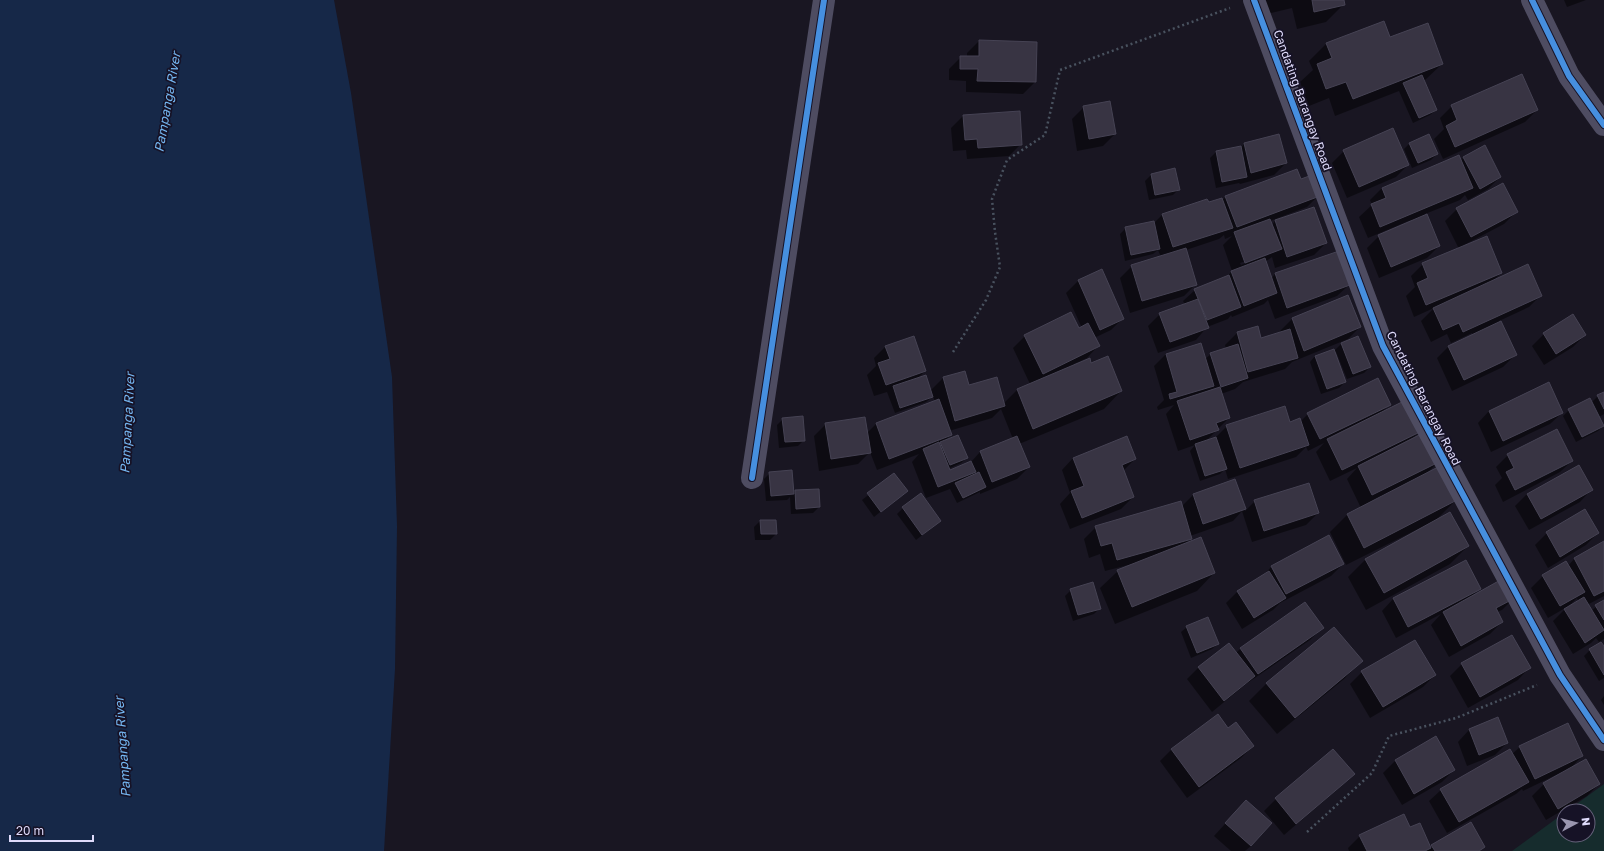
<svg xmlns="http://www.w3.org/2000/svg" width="1604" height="851" font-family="'Golos Text',sans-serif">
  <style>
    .green { fill: #162c2d }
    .water { fill: #162848 }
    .shadow { fill: #0007; fill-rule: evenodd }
    .building { fill: #383443; stroke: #464354 }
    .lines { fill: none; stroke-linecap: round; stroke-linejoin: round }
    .path { stroke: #49525f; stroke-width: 2.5; stroke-dasharray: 2 3; stroke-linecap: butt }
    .minor { stroke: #4e4c61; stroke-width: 22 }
    .cycleway-casing { stroke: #161226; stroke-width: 8 }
    .cycleway { stroke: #468fdf; stroke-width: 6 }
    .labels { text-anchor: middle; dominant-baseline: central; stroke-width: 3.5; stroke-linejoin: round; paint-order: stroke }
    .street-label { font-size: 12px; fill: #dfdbfb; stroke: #161226 }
    .water-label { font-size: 13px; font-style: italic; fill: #74b5f0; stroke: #161226 }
  </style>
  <rect width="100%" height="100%" fill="#191622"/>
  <path class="green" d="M1604 784V851H1512L1564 813V835H1588V811H1567Z"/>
  <path class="water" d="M0 0H334L351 93 392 377 397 526 395 669 384 851H0Z"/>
  <g class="shadow">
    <path d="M1264 0H1343L1344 4 1326 22 1297 29 1292 8 1267 14Z"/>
    <path d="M1564 0H1586L1567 7Z"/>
    <path d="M1390 38 1442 64 1424 81 1436 110 1430 115 1413 123 1399 91 1335 116 1329 98 1309 106 1300 82 1313 70 1309 61 1327 43Z"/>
    <path d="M979 41 1035 82 1023 94 966 92V81L949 80V69L961 57H967V53Z"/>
    <path d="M1452 106 1537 110 1525 122 1443 159 1434 139 1444 129 1440 118Z"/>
    <path d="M1084 107 1115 134 1103 146 1077 151 1072 119Z"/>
    <path d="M963 116 1021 144 1009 156 967 159 966 150 953 151 951 128Z"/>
    <path d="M1278 135 1286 163 1274 175 1240 184 1239 183 1216 188 1210 158 1216 152 1241 148 1244 144Z"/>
    <path d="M1410 143 1437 154 1431 160 1412 168 1404 149Z"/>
    <path d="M1344 151 1408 165 1396 177 1347 198 1332 163Z"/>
    <path d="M1459 156 1461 160 1463 158 1500 177 1488 189 1468 200 1465 195 1460 200 1425 214 1439 246 1427 258 1379 278 1367 248 1379 236 1411 222V220L1368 238 1359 217 1372 205 1370 200 1382 188Z"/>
    <path d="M1174 169 1179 189 1173 195 1149 200 1145 181 1151 175Z"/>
    <path d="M1300 181 1319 195 1307 207 1270 221 1272 225 1275 221 1314 208 1326 243 1314 255 1275 268 1272 257 1265 262 1271 279 1275 274 1349 285 1337 296 1275 319 1268 300 1264 304 1232 317 1231 315 1228 319 1207 327 1196 340 1158 353 1148 326 1160 314 1185 305 1183 301 1195 290 1226 278 1232 271 1223 245 1232 236 1225 239 1224 235 1219 239 1186 250 1196 284 1184 296 1130 313 1120 278 1132 266 1161 257 1158 250 1153 254 1125 261 1120 234 1126 228 1154 223 1163 214 1222 200 1226 197ZM1268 253V255L1241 265 1240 263Z"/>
    <path d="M1457 209 1516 212 1504 224 1464 245 1501 273 1493 281 1541 295 1529 307 1499 321 1515 355 1503 367 1452 391 1437 358 1449 346 1473 335 1472 333 1451 343 1447 334 1431 342 1421 321 1434 308 1414 317 1406 296 1415 287 1411 276 1423 264 1459 249 1445 221Z"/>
    <path d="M1101 270 1123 318 1111 330 1094 338 1098 346 1087 358 1074 364V366L1091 364 1121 391 1104 409 1019 444 1029 467 1017 479 980 494V492L957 503 950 489 926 498 912 462 919 454 877 470 870 452 858 464 819 471 814 436 826 424 867 433 876 424 935 402 933 396 926 402 895 413 887 392 874 396 867 375 876 366 874 358 886 346 925 371 917 379 930 391 943 378 964 372 968 387 1003 404 1017 390 1030 384 1013 348 1025 336 1071 314 1078 329 1082 328 1066 293 1078 281ZM1001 409 1013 439 980 452 971 462 949 471 948 469 961 463 967 458 944 441 951 435 949 431 992 418Z"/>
    <path d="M1348 297 1360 327 1348 339 1292 362 1285 369 1243 382 1235 389 1221 394 1229 418 1206 441 1215 438 1227 426 1289 423 1300 422 1308 414 1390 404 1382 412 1420 431 1411 440 1438 462 1426 474 1456 500 1436 520 1346 565 1330 532 1347 515 1361 508 1347 479 1357 468 1330 481 1316 452 1324 443 1308 451 1306 447 1296 457 1228 479 1225 469 1220 474 1200 481 1190 451 1195 445 1178 451 1166 414 1174 405 1158 410 1157 407 1164 400 1154 366 1166 354 1205 359 1211 354 1226 349 1225 345 1237 333 1257 327 1260 339 1281 333 1280 331 1292 319Z"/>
    <path d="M1544 334 1585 335 1573 347 1544 365 1532 346Z"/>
    <path d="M1358 338 1370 367 1364 373 1347 379 1336 352 1335 353 1345 382 1339 388 1321 394 1310 362 1315 356 1334 351 1341 344Z"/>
    <path d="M1604 393V414L1599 417 1603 426 1598 431 1576 442 1563 416 1569 410 1591 403 1598 396Z"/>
    <path d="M1489 411 1562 413 1550 424 1491 452 1478 423Z"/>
    <path d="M783 419 804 440 798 446 779 448 777 425Z"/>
    <path d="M1508 455 1572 461 1560 472 1503 502 1495 485 1502 478 1496 467Z"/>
    <path d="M1073 458 1135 459 1123 471 1133 497 1121 509 1070 529 1060 504 1070 493 1062 470Z"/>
    <path d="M1578 466 1591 490 1580 502 1529 530 1515 506 1527 494Z"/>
    <path d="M791 471 793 494 796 491 819 507 813 513 791 514 790 497 787 500 766 501 764 479 770 473Z"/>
    <path d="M894 475 906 491 874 517 862 500Z"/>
    <path d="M1234 480 1245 511 1255 501 1318 513 1306 525 1252 542 1242 511 1233 521 1190 536 1191 538 1185 544 1214 573 1197 591 1115 624 1100 588 1118 571 1132 565V564L1105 571 1100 554 1089 558 1084 539 1096 527 1181 507 1193 495Z"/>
    <path d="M903 508 940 521 916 540 897 514Z"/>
    <path d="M760 521 776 534 770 540H755L754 527Z"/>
    <path d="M1547 533H1598L1586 545 1548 568 1535 545Z"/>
    <path d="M1604 542V596L1587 605 1591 611 1604 601V639L1599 642 1596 638 1591 643 1573 654 1553 621 1567 607 1548 618 1531 588 1543 576 1568 566 1574 559ZM1577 598 1578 601 1569 607V606Z"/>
    <path d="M1468 546 1450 564 1366 610 1348 577 1366 559Z"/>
    <path d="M1343 564 1331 576 1280 603 1273 610 1242 629 1226 603 1238 591 1262 577 1272 566Z"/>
    <path d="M1480 588 1471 597 1514 598 1502 610 1497 612 1502 622 1490 634 1449 657 1431 625 1441 614 1396 638 1382 611 1393 599Z"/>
    <path d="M1071 590 1100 608 1094 614 1073 621 1065 596Z"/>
    <path d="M1187 627 1218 644 1212 649 1191 658 1181 632Z"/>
    <path d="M1322 628 1310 640 1246 684 1212 712 1187 679 1199 667 1236 653 1241 648Z"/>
    <path d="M1601 643 1604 646V678L1599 681 1584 656 1590 650Z"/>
    <path d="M1361 661 1344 679 1277 734 1249 701 1267 683Z"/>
    <path d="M1462 664 1529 668 1518 680 1468 708 1450 676Z"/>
    <path d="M1362 672 1435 675 1423 687 1370 718 1350 684Z"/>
    <path d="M1604 696V705L1601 700Z"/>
    <path d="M1228 729 1253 746 1241 758 1187 798 1160 761 1172 749Z"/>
    <path d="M1469 730 1507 743 1495 755 1467 766 1458 742Z"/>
    <path d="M1436 738 1454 770 1442 782 1402 805 1383 773 1395 761Z"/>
    <path d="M1520 747 1582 756 1570 769 1599 784 1587 796 1546 820 1532 796 1544 784 1562 774V772L1523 791 1522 789 1516 794 1447 833 1429 801 1441 790 1512 754Z"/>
    <path d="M1353 774 1341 786 1284 835 1264 811 1276 799Z"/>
    <path d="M1246 801 1251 846 1245 851H1231L1214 836Z"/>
    <path d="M1409 829 1430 847 1432 846 1484 847 1480 851H1349L1348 848 1360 836Z"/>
  </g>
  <g class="building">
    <path d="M1312 0H1344L1345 5 1314 12Z"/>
    <path d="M1384 21 1390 37 1428 23 1443 64 1353 99 1346 82 1326 89 1317 64 1332 58 1326 43Z"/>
    <path d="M979 40 1037 42 1036 82 977 81 978 69H960V56H979Z"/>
    <path d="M1522 74 1538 110 1455 147 1446 126 1457 120 1451 105Z"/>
    <path d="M1422 75 1437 110 1419 118 1403 83Z"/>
    <path d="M1110 101 1116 134 1089 139 1083 106Z"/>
    <path d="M1020 111 1022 145 978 148 977 139 965 140 963 115Z"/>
    <path d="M1393 128 1409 165 1359 187 1343 150Z"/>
    <path d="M1279 134 1287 163 1251 173 1244 143Z"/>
    <path d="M1429 134 1438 154 1418 163 1409 143Z"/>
    <path d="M1485 145 1501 177 1480 189 1463 157Z"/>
    <path d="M1241 146 1247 177 1222 182 1216 151Z"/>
    <path d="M1459 155 1473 188 1380 227 1371 204 1386 198 1382 188Z"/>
    <path d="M1175 168 1180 190 1155 195 1151 174Z"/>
    <path d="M1297 169 1301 179 1312 175 1320 196 1237 227 1225 196Z"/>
    <path d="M1503 183 1518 212 1471 237 1456 208Z"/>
    <path d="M1222 198 1233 228 1173 247 1162 214 1207 199 1209 202Z"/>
    <path d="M1314 207 1327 243 1287 257 1275 220Z"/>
    <path d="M1427 214 1440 246 1391 267 1378 235Z"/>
    <path d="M1270 219 1282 249 1245 263 1234 232Z"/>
    <path d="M1154 221 1160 249 1131 255 1125 227Z"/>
    <path d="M1487 236 1502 273 1426 305 1417 283 1428 278 1422 263Z"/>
    <path d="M1186 248 1197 285 1142 301 1131 265Z"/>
    <path d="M1339 251 1350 285 1287 308 1275 273Z"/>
    <path d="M1265 258 1277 293 1244 306 1231 271Z"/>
    <path d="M1528 264 1542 296 1463 332 1459 323 1443 330 1433 308Z"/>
    <path d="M1102 269 1124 319 1100 330 1078 280Z"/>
    <path d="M1229 275 1241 307 1207 320 1194 289Z"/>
    <path d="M1348 295 1361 327 1304 351 1292 318Z"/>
    <path d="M1198 299 1209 328 1170 342 1159 313Z"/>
    <path d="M1071 312 1079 328 1088 323 1100 346 1043 374 1024 335Z"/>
    <path d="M1573 314 1586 335 1556 354 1543 333Z"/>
    <path d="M1501 321 1517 355 1464 380 1448 346Z"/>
    <path d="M1258 326 1261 338 1290 329 1298 358 1248 372 1237 332Z"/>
    <path d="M914 336 926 371 886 385 878 363 890 359 885 346Z"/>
    <path d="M1358 336 1371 367 1353 374 1341 343Z"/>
    <path d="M1201 343 1214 386 1170 399 1169 394 1177 392 1166 354Z"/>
    <path d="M1238 344 1248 378 1221 387 1210 353Z"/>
    <path d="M1334 349 1346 382 1327 389 1315 356Z"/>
    <path d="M1108 356 1122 391 1033 429 1017 389 1090 358 1091 363Z"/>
    <path d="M965 371 969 385 997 377 1005 406 955 421 943 377Z"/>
    <path d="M926 375 933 397 900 408 893 386Z"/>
    <path d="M1378 378 1391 405 1320 439 1307 413Z"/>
    <path d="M1549 382 1563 413 1503 441 1489 411Z"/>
    <path d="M1220 387 1230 418 1216 423 1219 430 1190 440 1177 401Z"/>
    <path d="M1604 392V409L1597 395Z"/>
    <path d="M1590 398 1604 426 1582 437 1568 409Z"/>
    <path d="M939 399 952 435 889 459 876 423Z"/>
    <path d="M1406 400 1422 431 1342 470 1327 439Z"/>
    <path d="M1285 406 1290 422 1300 418 1309 445 1240 468 1226 425Z"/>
    <path d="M803 416 805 441 785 442 782 418Z"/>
    <path d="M865 417 871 453 831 459 825 423Z"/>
    <path d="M1557 429 1573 461 1515 490 1506 472 1514 468 1507 454Z"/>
    <path d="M1425 432 1439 462 1372 495 1358 466Z"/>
    <path d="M958 435 968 458 950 465 940 442Z"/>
    <path d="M1017 436 1030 467 992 482 980 451Z"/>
    <path d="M1127 436 1136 459 1122 465 1134 497 1082 518 1071 491 1084 486 1073 458Z"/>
    <path d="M1216 437 1227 469 1205 476 1195 444Z"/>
    <path d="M939 442 950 470 971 461 976 472 938 487 923 449Z"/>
    <path d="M1579 465 1593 490 1541 519 1527 494Z"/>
    <path d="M1440 466 1457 500 1364 548 1347 514Z"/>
    <path d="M792 470 794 494 771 496 769 472Z"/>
    <path d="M979 472 986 487 963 498 955 483Z"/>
    <path d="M894 473 908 491 881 512 867 493Z"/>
    <path d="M1235 479 1246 509 1203 524 1193 494Z"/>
    <path d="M1309 483 1319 513 1264 531 1254 500Z"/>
    <path d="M819 489 820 507 796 509 795 490Z"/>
    <path d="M921 493 941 521 922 535 902 507Z"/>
    <path d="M1181 501 1192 539 1117 560 1112 543 1101 546 1095 526Z"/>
    <path d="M1585 509 1599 533 1560 557 1546 532Z"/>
    <path d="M1450 512 1469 546 1384 593 1365 559Z"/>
    <path d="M760 520H776L777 534H761Z"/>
    <path d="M1329 535 1344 564 1286 594 1271 566Z"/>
    <path d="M1201 537 1215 573 1132 607 1117 570Z"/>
    <path d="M1604 541V591L1594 596 1574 558Z"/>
    <path d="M1466 560 1481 589 1408 627 1393 598Z"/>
    <path d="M1566 561 1585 592 1560 606 1542 575Z"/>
    <path d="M1269 571 1286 598 1254 618 1237 591Z"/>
    <path d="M1504 578 1515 598 1496 608 1503 622 1461 646 1443 612Z"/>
    <path d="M1093 582 1101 609 1078 615 1070 589Z"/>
    <path d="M1584 597 1604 630 1585 643 1564 609Z"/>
    <path d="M1604 600V620L1595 605Z"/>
    <path d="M1305 602 1324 628 1258 674 1240 648Z"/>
    <path d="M1208 617 1219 644 1197 653 1186 626Z"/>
    <path d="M1334 627 1363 661 1295 718 1266 683Z"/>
    <path d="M1512 635 1531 668 1480 697 1461 663Z"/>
    <path d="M1415 640 1436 675 1383 707 1361 671Z"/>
    <path d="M1601 642 1604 646V675L1589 649Z"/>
    <path d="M1229 643 1255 676 1224 701 1198 667Z"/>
    <path d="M1218 714 1228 728 1236 722 1254 746 1199 787 1171 749Z"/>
    <path d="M1498 717 1508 743 1479 755 1469 729Z"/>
    <path d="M1568 723 1583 756 1535 779 1519 746Z"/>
    <path d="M1436 736 1455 770 1414 794 1395 760Z"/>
    <path d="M1333 749 1355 774 1296 824 1275 798Z"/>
    <path d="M1510 749 1529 782 1459 822 1440 789Z"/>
    <path d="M1586 759 1600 784 1558 809 1543 783Z"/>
    <path d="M1246 800 1272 823 1251 846 1225 823Z"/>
    <path d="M1404 814 1410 827 1420 823 1431 848 1425 851H1367L1359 835Z"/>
    <path d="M1471 822 1485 847 1479 851H1435L1431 845Z"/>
  </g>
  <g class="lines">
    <g class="path">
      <path d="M953 352 986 300 1000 267 995 232 992 199 1007 160 1045 135 1060 70 1230 8"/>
      <path d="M1307 832 1372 773 1389 736 1456 718 1537 685"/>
    </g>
    <g class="minor">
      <path d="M1254 0 1383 346 1560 675 1604 740"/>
      <path d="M1532 0 1569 76 1604 125"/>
      <path d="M752 478 824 0"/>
    </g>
    <defs>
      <g id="cycleway">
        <path d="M1254 0 1383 346 1560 675 1604 740"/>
        <path d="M1532 0 1569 76 1604 125"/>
        <path d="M752 478 824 0"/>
      </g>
    </defs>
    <use href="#cycleway" class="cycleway-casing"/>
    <use href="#cycleway" class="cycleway"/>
  </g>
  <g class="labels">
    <g class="street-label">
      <text transform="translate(1303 100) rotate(70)">Candating Barangay Road</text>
      <text transform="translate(1424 398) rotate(63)">Candating Barangay Road</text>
    </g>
    <g class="water-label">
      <text transform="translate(167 102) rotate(-80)">Pampanga River</text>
      <text transform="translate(127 423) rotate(-87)">Pampanga River</text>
      <text transform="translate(122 747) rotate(-94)">Pampanga River</text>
    </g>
  </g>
  <g transform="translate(1576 823) rotate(83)"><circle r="19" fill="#161226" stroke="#66627b"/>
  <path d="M0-3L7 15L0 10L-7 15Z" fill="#9a96af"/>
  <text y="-6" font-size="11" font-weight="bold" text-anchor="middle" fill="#dfdbfb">N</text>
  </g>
  <path d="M10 835v6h83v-6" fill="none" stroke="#dfdbfb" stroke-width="2"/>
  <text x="16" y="835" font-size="12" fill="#dfdbfb" stroke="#161226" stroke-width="3" paint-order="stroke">20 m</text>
</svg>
